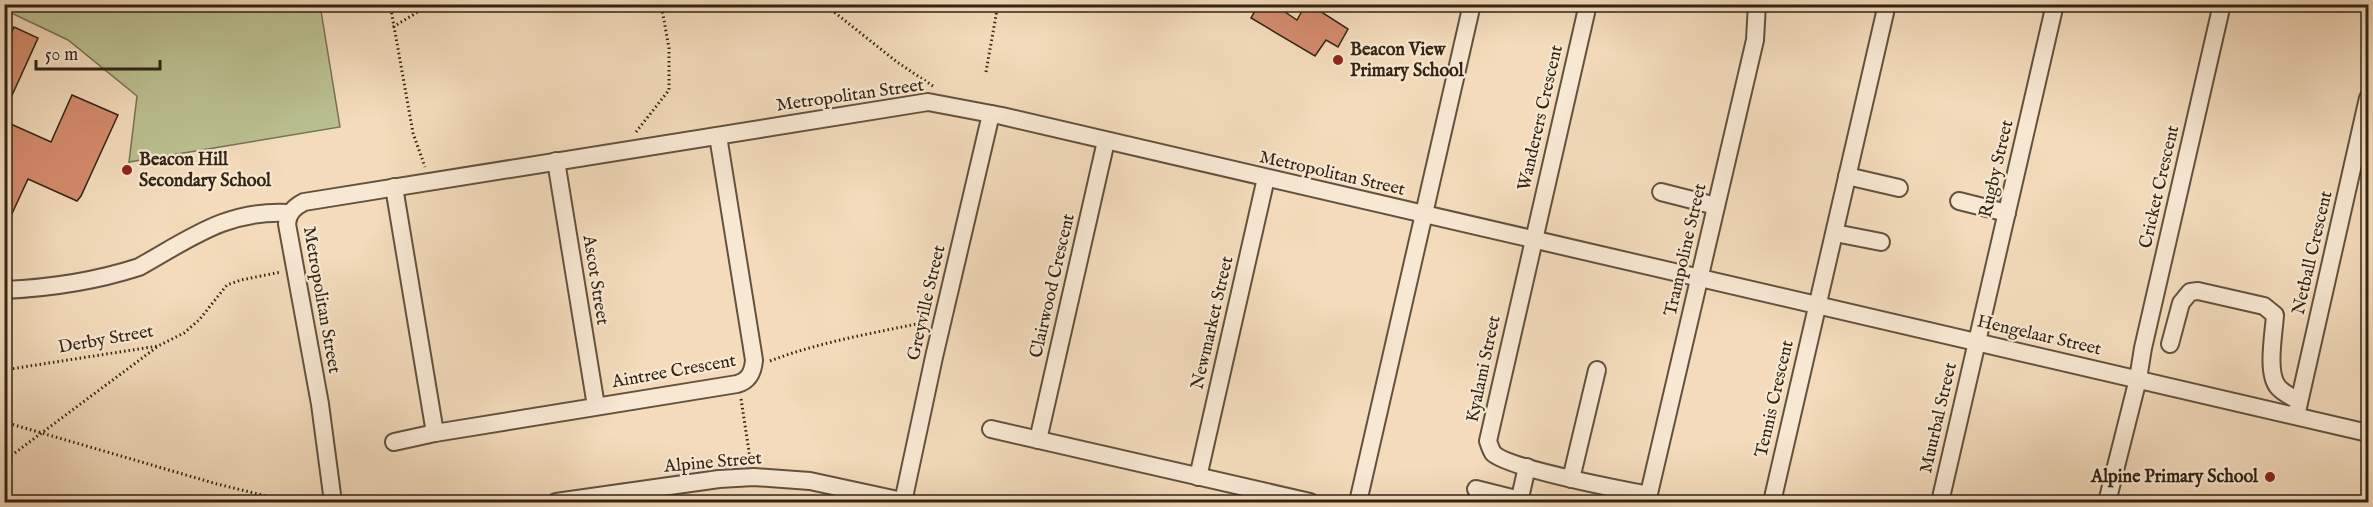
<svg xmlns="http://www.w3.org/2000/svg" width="2373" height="507" font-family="'IM FELL English',serif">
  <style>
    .green { fill: #bbc090; stroke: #767252; stroke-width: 1.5 }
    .building { fill: #d48b6d; stroke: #322413; stroke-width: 1.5 }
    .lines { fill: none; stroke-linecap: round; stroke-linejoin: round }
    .minor-casing { stroke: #62523d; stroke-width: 20 }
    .path { stroke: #322413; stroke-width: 3; stroke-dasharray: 1.5 3; stroke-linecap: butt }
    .minor { stroke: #f7e8d3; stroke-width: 16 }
    .poi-dot { fill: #8f2418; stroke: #f7e8d3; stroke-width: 2 }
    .labels { text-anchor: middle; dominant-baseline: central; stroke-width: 4.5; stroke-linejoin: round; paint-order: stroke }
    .poi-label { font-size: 18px; font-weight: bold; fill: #322413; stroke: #f7e8d3; text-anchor: start }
    .street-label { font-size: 18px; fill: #322413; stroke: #f7e8d3 }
  </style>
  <rect width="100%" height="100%" fill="#f3dbbb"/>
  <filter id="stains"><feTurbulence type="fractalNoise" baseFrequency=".00333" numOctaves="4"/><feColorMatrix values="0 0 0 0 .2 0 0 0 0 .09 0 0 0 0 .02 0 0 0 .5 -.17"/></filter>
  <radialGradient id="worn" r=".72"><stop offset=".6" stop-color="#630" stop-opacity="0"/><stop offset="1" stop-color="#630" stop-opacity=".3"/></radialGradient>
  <path class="green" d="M4 5H320L340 127 129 162 137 96 68 40 5 10Z"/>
  <g class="building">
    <path d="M1259 4H1273L1297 20 1306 4H1309L1348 29 1338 47 1326 40 1315 56 1251 18Z"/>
    <path d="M14 27 38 38 4 113V49Z"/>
    <path d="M72 95 118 115 81 196 77 201 28 179 4 231V121L51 142Z"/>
  </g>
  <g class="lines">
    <defs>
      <g id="minor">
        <path d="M1588 4 1488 441C1489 444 1491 450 1493 453 1506 468 1623 490 1649 495"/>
        <path d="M556 161 596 406"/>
        <path d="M1847 176 1899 188"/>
        <path d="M394 187 435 433"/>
        <path d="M1661 192 1716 206"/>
        <path d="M1959 201 2007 213"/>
        <path d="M1835 233 1881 242"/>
        <path d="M4 290C50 288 96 281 139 267 191 238 228 209 290 213"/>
        <path d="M2170 344 2181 303 2190 292 2198 291 2264 306 2275 315C2274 333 2266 373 2278 387 2283 393 2292 397 2299 401"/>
        <path d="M2296 416 2368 98"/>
        <path d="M991 429 1310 502"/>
        <path d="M1038 440 1106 141"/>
        <path d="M394 442 435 433 737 384C749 381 753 372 754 360L718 136"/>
        <path d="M1198 477 1266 178"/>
        <path d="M1571 479 1597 370"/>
        <path d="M1476 489 1520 500"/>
        <path d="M333 502 320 404 287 224C288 213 294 207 304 202L928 102 1002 116 2368 433"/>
        <path d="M556 502 719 479 754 477 810 481 907 502"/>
        <path d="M903 502 934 357 991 114"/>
        <path d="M1358 502 1472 4"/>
        <path d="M1519 502 1527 467"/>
        <path d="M1647 502 1755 40 1757 4"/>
        <path d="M1772 502 1887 4"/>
        <path d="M1940 502 2055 4"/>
        <path d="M2107 502 2138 379 2143 348 2222 4"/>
      </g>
    </defs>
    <use href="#minor" class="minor-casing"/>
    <g class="path">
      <path d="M390 4 413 133 425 167"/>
      <path d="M824 4 897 62 933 86"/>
      <path d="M393 27 431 4"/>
      <path d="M986 72 998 4"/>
      <path d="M636 132 669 90V48L661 4"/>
      <path d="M770 361C819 342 874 333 926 322"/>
      <path d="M4 370 158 346 184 333 199 320 227 285 241 280 281 272"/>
      <path d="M741 399 750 458"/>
      <path d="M4 422 217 484 291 502"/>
      <path d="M4 461 157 347"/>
      <path d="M714 502 719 497"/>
    </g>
    <use href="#minor" class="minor"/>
  </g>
  <g class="poi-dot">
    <circle cx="1338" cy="60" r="6"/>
    <circle cx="127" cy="170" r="6"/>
    <circle cx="2270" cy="477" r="6"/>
  </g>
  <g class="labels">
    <g class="poi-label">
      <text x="1350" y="50">Beacon View<tspan x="1350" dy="21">Primary School</tspan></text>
      <text x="139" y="160">Beacon Hill<tspan x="139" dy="21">Secondary School</tspan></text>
      <text x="2258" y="477" text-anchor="end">Alpine Primary School</text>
    </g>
    <g class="street-label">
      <text transform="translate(850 96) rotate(-8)">Metropolitan Street</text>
      <text transform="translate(1541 118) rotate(-77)">Wanderers Crescent</text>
      <text transform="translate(1997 169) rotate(-77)">Rugby Street</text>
      <text transform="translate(1332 174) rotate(13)">Metropolitan Street</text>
      <text transform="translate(2160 187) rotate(-77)">Cricket Crescent</text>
      <text transform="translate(1686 250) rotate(-77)">Trampoline Street</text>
      <text transform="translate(2313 253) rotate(-77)">Netball Crescent</text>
      <text transform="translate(595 280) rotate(81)">Ascot Street</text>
      <text transform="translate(1053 286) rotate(-77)">Clairwood Crescent</text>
      <text transform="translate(321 300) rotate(80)">Metropolitan Street</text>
      <text transform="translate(927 303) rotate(-77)">Greyville Street</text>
      <text transform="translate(1213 323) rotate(-77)">Newmarket Street</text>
      <text transform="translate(2039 336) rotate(13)">Hengelaar Street</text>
      <text transform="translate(106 340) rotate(-10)">Derby Street</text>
      <text transform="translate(1484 369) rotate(-78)">Kyalami Street</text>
      <text transform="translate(674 372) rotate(-10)">Aintree Crescent</text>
      <text transform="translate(1775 399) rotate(-77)">Tennis Crescent</text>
      <text transform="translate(1939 418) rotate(-77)">Muurbal Street</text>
      <text transform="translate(713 463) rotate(-5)">Alpine Street</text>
    </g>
  </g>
  <rect width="2373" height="507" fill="none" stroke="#f3dbbb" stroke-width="24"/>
  <rect x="6" y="6" width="2361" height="495" fill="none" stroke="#322413" stroke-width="3"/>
  <rect x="12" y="12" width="2349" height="483" fill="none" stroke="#322413" stroke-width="1.5"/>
  <path d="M36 60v9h124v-9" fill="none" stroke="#322413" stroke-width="3"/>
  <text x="45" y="60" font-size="18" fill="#322413" stroke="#f7e8d3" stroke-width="4.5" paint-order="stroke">50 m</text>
  <rect width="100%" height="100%" filter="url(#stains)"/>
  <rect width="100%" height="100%" fill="url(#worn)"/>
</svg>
